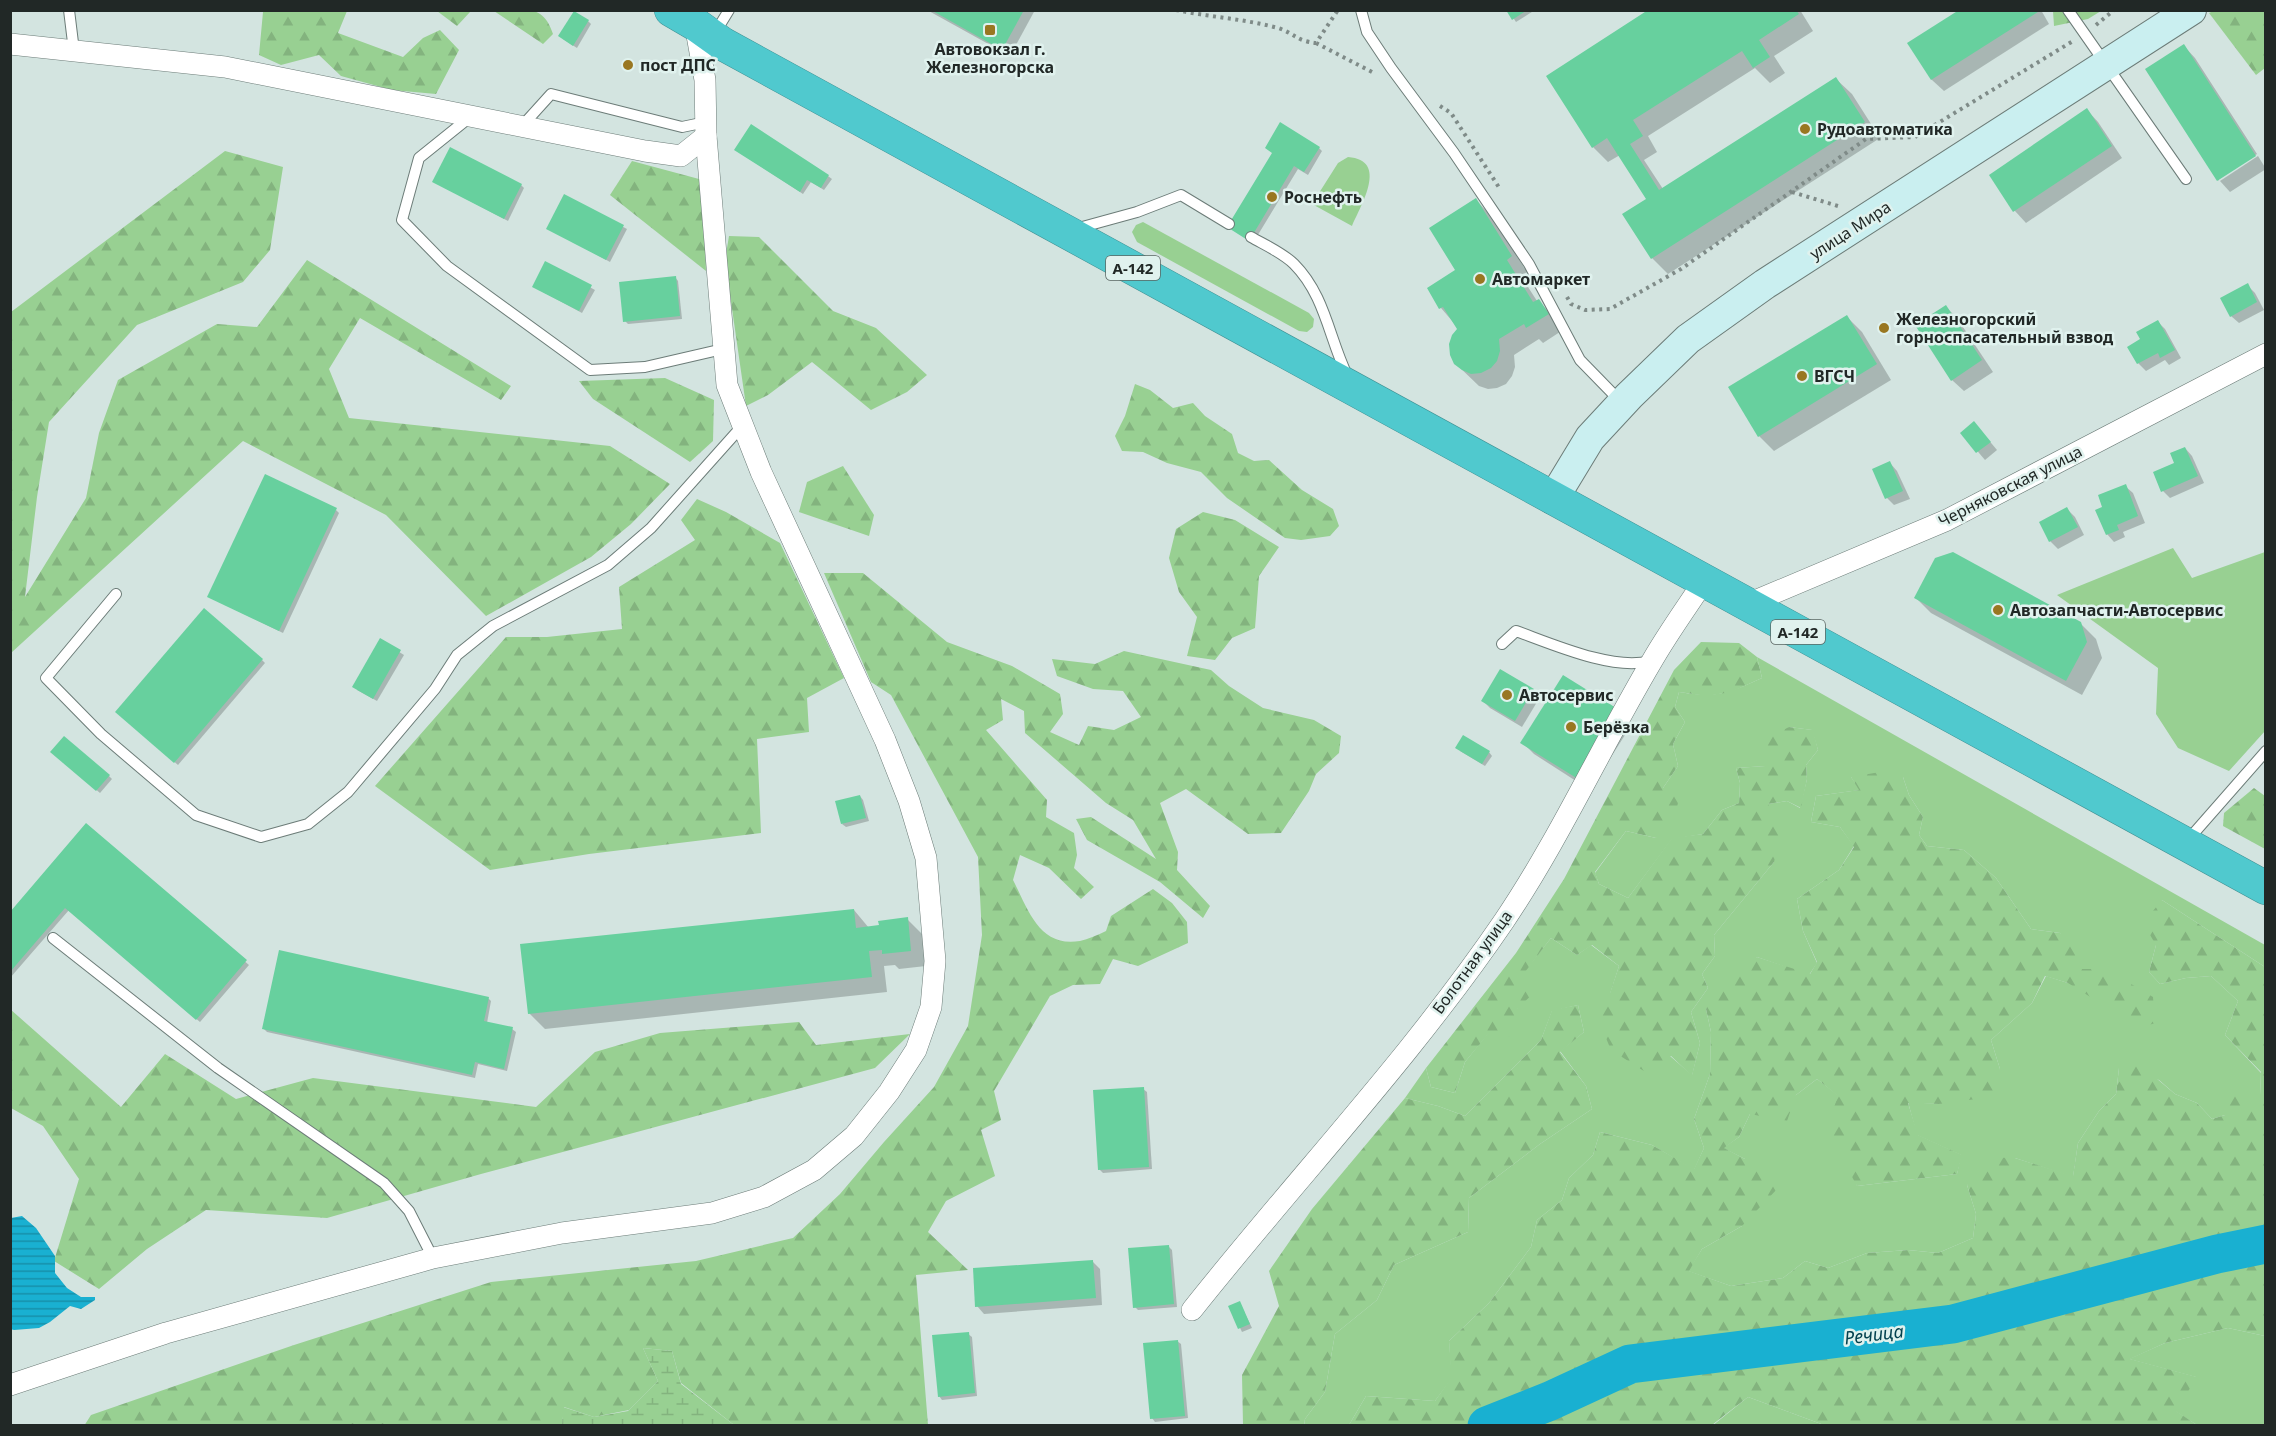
<svg xmlns="http://www.w3.org/2000/svg" width="2276" height="1436" font-family="'Noto Sans',sans-serif">
  <style>
    .green { fill: #98d092 }
    .forest { fill: url(#forest-firs) }
    .wetland { fill: url(#wetland-marsh) }
    .water { fill: url(#water-rules) }
    .shadow { fill: #0003 }
    .lines { fill: none; stroke-linecap: round; stroke-linejoin: round }
    .river { stroke: #19b0d1; stroke-width: 39 }
    .building { fill: #67d09e }
    .lane-casing { stroke: #6c7c78; stroke-width: 12 }
    .street-casing { stroke: #6c7c78; stroke-width: 22 }
    .secondary-casing { stroke: #6c7c78; stroke-width: 32 }
    .highway-casing { stroke: #409193; stroke-width: 34 }
    .path { stroke: #7f8b88; stroke-width: 4; stroke-dasharray: 3 4.5; stroke-linecap: butt }
    .lane { stroke: #fff; stroke-width: 10 }
    .street { stroke: #fff; stroke-width: 21 }
    .secondary { stroke: #caeff0; stroke-width: 30 }
    .highway { stroke: #50c9ce; stroke-width: 33 }
    .poi-dot { fill: #997721; stroke: #e0f2ee; stroke-width: 2 }
    .labels { text-anchor: middle; dominant-baseline: central; stroke-width: 5; stroke-linejoin: round; paint-order: stroke }
    .shield { fill: #e0f2ee; stroke: #5a6562; stroke-width: 1.5 }
    .shield-label { font-size: 15px; font-weight: bold; fill: #212826 }
    .poi-label { font-size: 16px; font-weight: bold; fill: #212826; stroke: #e0f2ee; text-anchor: start }
    .street-label { font-size: 16px; fill: #212826; stroke: #e0f2ee }
    .water-label { font-size: 18px; font-style: italic; fill: #03414e; stroke: #e0f2ee }
  </style>
  <defs>
    <pattern id="forest-firs" width="22" height="20" patternUnits="userSpaceOnUse" patternTransform="scale(1.5)"><rect width="22" height="20" fill="#98d092"/><path d="M5 1l3.5 6h-7zM16 11l3.5 6h-7z" fill="#83b37e"/></pattern>
    <pattern id="wetland-marsh" width="20" height="14" patternUnits="userSpaceOnUse" patternTransform="scale(1.5)"><rect width="20" height="14" fill="#98d092"/><path d="M1 5h8M5 5V1M11 12h8M15 12V8" fill="none" stroke="#83b37e"/></pattern>
    <pattern id="water-rules" width="6" height="5" patternUnits="userSpaceOnUse" patternTransform="scale(1.5)"><rect width="6" height="5" fill="#19b0d1"/><path d="M0 2.5h6" fill="none" stroke="#168fa9"/></pattern>
  </defs>
  <rect width="100%" height="100%" fill="#d3e4e0"/>
  <g class="green">
    <path d="M1348 157C1389 160 1361 205 1352 226L1312 204 1338 163Z"/>
    <path d="M1143 222 1309 313 1314 319 1313 327 1307 332 1299 331 1137 242 1132 232 1136 225Z"/>
    <path d="M2173 548 2192 578 2265 552V731L2229 771 2178 748 2156 714 2158 668 2057 595Z"/>
    <path d="M1757 657 2265 945V967L2162 900 2156 945 2149 972 2160 984 2186 978 2211 976 2238 1001 2225 1035 2261 1073 2260 1095 2225 1115 2212 1119 2197 1103 2175 1094 2159 1080 2119 1068 2116 1094 2099 1111 2078 1143 2073 1177 2015 1158 1967 1185 1976 1214 1973 1238 1938 1253 1908 1250 1867 1253 1828 1268 1805 1261 1783 1278 1731 1286 1688 1271 1702 1249 1742 1226 1745 1159 1723 1148 1739 1137 1750 1114 1796 1095 1817 1079 1839 1096 1857 1186 1957 1174 1961 1155 1917 1135 1908 1102 1939 1104 2000 1069 1991 1040 2032 1003 2046 976 2068 983 2080 969 2060 933 2031 929 1996 878 1964 850 1927 846 1919 835 1923 817 1909 795 1903 777H1851L1860 790 1816 796 1811 822 1840 827 1854 846 1839 870 1797 899 1803 931 1817 963 1809 975 1757 957 1706 1009 1711 1032 1710 1074 1694 1119 1704 1148 1694 1170 1652 1145 1600 1132 1593 1155 1569 1178 1562 1200 1537 1220 1531 1247 1489 1303 1449 1341 1452 1378 1435 1401 1366 1396 1349 1425 1304 1426 1305 1419 1325 1392 1335 1334 1377 1300 1394 1265 1468 1232 1469 1198 1540 1144 1592 1109 1586 1086 1560 1051 1584 1032 1578 1005 1552 1011 1541 1040 1465 1116 1438 1106 1405 1098 1426 1068 1431 1087 1455 1093 1465 1062 1489 1032 1517 1009 1524 972 1551 938 1577 955 1591 945 1619 966 1610 994 1670 1056 1692 1075 1700 1043 1691 1012 1708 988 1702 974 1715 956 1714 935 1774 862 1768 804 1787 801 1800 808 1807 779 1806 765 1818 750 1812 730 1789 727 1766 766 1736 768 1740 783 1739 803 1722 810 1703 834 1672 839 1628 898 1599 884 1595 873 1626 831 1656 838 1663 788 1678 766 1673 744 1685 722 1675 707 1679 692C1718 698 1726 694 1762 678Z"/>
    <path d="M2228 1328 2265 1336V1425H2197L2175 1411 2196 1377 2129 1359 2165 1343Z"/>
    <path d="M1748 1397 1824 1425 1712 1426Z"/>
  </g>
  <g class="forest">
    <path d="M268 10 347 11 338 33 403 57 423 38 440 30 459 50 436 94 392 90 341 76 319 55 281 65 259 55 263 12Z"/>
    <path d="M437 11H471L457 26Z"/>
    <path d="M494 11C522 10 543 2 553 34L543 44Z"/>
    <path d="M2053 11H2101L2088 19 2054 26Z"/>
    <path d="M2213 11H2265V68L2256 75 2209 13Z"/>
    <path d="M225 151 283 167 270 250 243 282 137 325 49 422 37 497 25 597 86 498 99 433 118 380 217 324 257 327 307 260 511 386 501 400 360 318 329 369 349 418 610 446 670 484 631 524 591 557 486 616 386 515 243 441 11 653V312Z"/>
    <path d="M632 161 699 179 704 209 706 271 610 195Z"/>
    <path d="M729 236 759 237 833 311 876 328 927 375 907 392 871 410 812 362 768 395 746 406 725 260Z"/>
    <path d="M665 378 714 400 713 441 690 462 593 399 579 381Z"/>
    <path d="M1135 384 1150 390 1173 408 1193 403 1205 416 1232 434 1238 453 1254 461 1269 460 1302 490 1333 509 1339 526 1330 536 1301 540 1285 538 1227 498 1201 472 1167 463 1143 452 1122 451 1115 436 1125 416Z"/>
    <path d="M843 466 874 515 869 536 799 512 807 482Z"/>
    <path d="M697 499 726 512 780 543 844 678 807 698 809 732 757 739 761 833 589 854 490 870 375 786 506 637H547L622 629 619 587 695 540 681 520Z"/>
    <path d="M1203 512 1235 520 1279 547 1259 576 1255 628 1232 638 1215 660 1187 656 1197 617 1179 592 1169 558 1176 529Z"/>
    <path d="M824 573H863L947 642 1012 666 1060 694 1063 714 1050 732 1079 745 1088 726 1114 730 1141 717 1123 691 1093 689 1057 676 1052 659 1095 664 1124 651 1211 670 1229 686 1263 708 1314 720 1341 736 1339 753 1316 774 1309 791 1281 833 1248 834 1186 789 1160 803 1178 852 1177 870 1210 906 1203 918 1160 882 1087 840 1076 819 1091 817 1156 859 1133 820 1106 803 1025 733 1024 711 1001 699 1003 720 986 730 1047 800 1046 817 1074 833 1077 855 1074 868 1094 887 1081 899 1049 868 1020 855 1013 880C1028 909 1039 948 1080 941 1088 939 1098 935 1106 931L1111 916 1153 889 1172 903 1187 922 1188 943 1138 966 1113 959 1100 984 1073 985 1050 996 994 1091 1001 1120 981 1130 995 1176 946 1201 928 1232 968 1270 916 1275 928 1425H734L681 1383 672 1351 643 1348 658 1381 629 1410 594 1417 564 1407 562 1425 394 1426 391 1423 316 1426H84L91 1415 294 1345 491 1282 696 1261 793 1238 840 1194 884 1142 934 1087 968 1026 982 935 978 857 891 695 871 682Z"/>
    <path d="M1701 642 1739 643 1757 657 1762 678 1731 692 1707 696 1679 692 1675 707 1685 722 1673 744 1678 766 1663 788 1679 798 1673 826 1656 838 1626 831 1595 872 1599 884 1628 898 1672 838 1703 834 1722 810 1739 803 1740 783 1736 768 1765 766 1762 741 1789 727 1813 730 1818 750 1806 765 1807 779 1801 808 1787 801 1768 804 1782 830 1774 862 1714 935 1715 956 1702 974 1708 988 1691 1012 1700 1043 1692 1076 1671 1056 1647 1073 1611 1050 1593 1007 1610 993 1619 966 1592 945 1577 955 1551 938 1525 972 1538 989 1517 1009 1519 1038 1489 1033 1465 1062 1455 1093 1431 1087 1426 1068 1516 953 1564 879 1674 670Z"/>
    <path d="M1880 772 1903 777 1909 795 1923 817 1919 835 1927 846 1964 850 1996 878 2031 929 2060 933 2082 949 2080 969H2106L2153 997 2155 1023 2140 1028 2068 983 2045 976 2032 1003 1991 1040 2000 1069 1991 1097 1939 1104 1908 1103 1918 1135 1962 1155 1957 1174 1857 1186 1837 1149 1829 1121 1838 1096 1817 1079 1796 1095 1787 1121 1750 1114 1739 1137 1724 1148 1745 1159 1779 1187 1742 1226 1702 1249 1689 1271 1731 1286 1783 1278 1805 1261 1828 1268 1867 1253 1908 1250 1938 1253 1973 1238 1976 1214 1967 1185 1981 1157 2015 1158 2073 1176 2078 1143 2099 1111 2116 1094 2119 1068 2136 1061 2175 1094 2197 1103 2212 1119 2225 1115 2227 1096 2260 1095 2261 1072 2225 1035 2238 1001 2211 976 2186 978 2160 984 2149 972 2156 945 2143 923 2162 900 2265 967V1336L2228 1328 2165 1343 2130 1359 2197 1377 2176 1411 2197 1425H1824L1748 1397 1712 1425H1349L1366 1396 1435 1401 1451 1378 1449 1341 1489 1303 1531 1247 1537 1220 1562 1200 1569 1178 1593 1155 1600 1132 1652 1145 1694 1169 1704 1148 1694 1119 1710 1074 1711 1032 1706 1009 1728 972 1757 957 1810 974 1817 962 1803 931 1797 899 1839 870 1854 847 1840 827 1811 822 1816 796 1859 790 1851 777Z"/>
    <path d="M2254 788 2265 796V849L2223 826 2224 813Z"/>
    <path d="M1578 1005 1584 1032 1560 1052 1586 1086 1592 1109 1540 1144 1469 1198 1468 1232 1394 1265 1377 1300 1335 1334 1325 1392 1305 1419 1304 1425H1243L1242 1375 1279 1306 1269 1271 1312 1209 1405 1098 1438 1106 1465 1116 1541 1040 1552 1010Z"/>
    <path d="M10 1009 121 1107 165 1054 236 1099 313 1078 536 1107 595 1052 660 1033 799 1022 816 1045 910 1034 875 1068 481 1174 327 1218 206 1210 147 1249 99 1289 54 1261 79 1179 43 1126 11 1108Z"/>
  </g>
  <g class="wetland">
    <path d="M643 1348 672 1351 681 1384 734 1425H562L563 1407 594 1417 628 1411 658 1381Z"/>
    <path d="M349 1423H392L394 1425H316Z"/>
  </g>
  <path class="water" d="M22 1216 36 1228 55 1256V1273L67 1288 81 1297H95V1300L81 1309 70 1306 50 1322 39 1328 14 1330 10 1329 11 1218Z"/>
  <g class="shadow">
    <path d="M927 10H1035L1010 56Z"/>
    <path d="M1508 10H1535L1516 22Z"/>
    <path d="M1651 10H1800L1813 31 1774 56 1785 73 1770 83 1755 68 1648 136 1657 152 1644 160 1663 189 1836 79 1852 94 1880 138 1668 274 1652 258 1624 214 1648 199 1620 155 1608 162 1593 147Z"/>
    <path d="M1962 10H2041L2049 24 1944 91 1932 80 1909 44Z"/>
    <path d="M588 21 591 24 577 48 563 39Z"/>
    <path d="M2184 46 2195 58 2257 154 2219 178V181L2147 70Z"/>
    <path d="M2087 110 2098 122 2122 158 2026 223 2015 211 1991 175Z"/>
    <path d="M1319 148 1322 151 1308 175 1298 169 1253 243 1229 227 1274 154Z"/>
    <path d="M740 153 828 176 832 179 824 190 811 182 803 194Z"/>
    <path d="M2258 156 2266 169 2230 192 2220 181Z"/>
    <path d="M434 182 521 185 524 188 508 221Z"/>
    <path d="M565 196 627 229 610 262 548 228Z"/>
    <path d="M1476 200 1491 216 1527 272 1521 276 1537 301 1554 316 1563 330 1543 343 1539 339 1514 355 1515 367 1512 376 1506 384 1497 388 1488 389 1479 386 1455 363 1459 329 1441 308 1457 270Z"/>
    <path d="M546 263 595 290 582 313 534 287Z"/>
    <path d="M675 277 678 281 682 319 628 324 625 321Z"/>
    <path d="M2247 285 2255 293 2264 310 2239 323 2231 316Z"/>
    <path d="M1946 307 1957 318 1993 372 1964 391 1952 380Z"/>
    <path d="M1847 317 1862 332 1891 380 1774 451 1759 436Z"/>
    <path d="M2157 321 2165 329 2181 358 2169 365 2165 360 2146 371 2138 363 2142 340Z"/>
    <path d="M1981 431 1997 450 1985 460 1962 433Z"/>
    <path d="M2185 448 2192 456 2204 483 2170 498 2163 491Z"/>
    <path d="M1890 463 1897 471 1910 499 1894 505 1887 498Z"/>
    <path d="M2125 486 2133 493 2145 523 2123 532 2125 537 2114 542 2107 534 2104 508Z"/>
    <path d="M2067 509 2075 517 2084 535 2058 549 2050 541Z"/>
    <path d="M336 510 339 513 283 633 209 597Z"/>
    <path d="M1916 598 2080 623 2096 639 2102 658 2082 695 1931 613Z"/>
    <path d="M380 640 404 655 377 701 357 690Z"/>
    <path d="M262 660 265 663 178 765 120 715Z"/>
    <path d="M1533 690 1540 697 1522 727 1490 708 1483 701Z"/>
    <path d="M1620 713 1632 724 1590 790 1534 754 1522 742Z"/>
    <path d="M1460 751 1489 752 1492 756 1485 766Z"/>
    <path d="M56 755 109 776 112 779 100 793Z"/>
    <path d="M860 796 863 800 869 821 846 827 842 824Z"/>
    <path d="M86 825 249 965 200 1022 69 910 10 978V914Z"/>
    <path d="M854 910 869 928 907 919 923 935 926 966 899 969 895 965 884 966 887 992 545 1029 529 1013Z"/>
    <path d="M488 998 491 1001 487 1023 512 1029 516 1032 507 1071 478 1064 475 1078 267 1032 263 1028Z"/>
    <path d="M1143 1089 1147 1092 1152 1169 1103 1173 1099 1169Z"/>
    <path d="M1169 1247 1172 1250 1177 1307 1138 1310 1135 1307Z"/>
    <path d="M1092 1261 1100 1269 1102 1305 984 1314 977 1306Z"/>
    <path d="M1240 1303 1252 1328 1242 1332 1230 1307Z"/>
    <path d="M968 1334 972 1337 977 1396 942 1400 939 1396Z"/>
    <path d="M1177 1341 1181 1344 1188 1418 1155 1422 1152 1418Z"/>
  </g>
  <g class="lines">
    <path class="river" d="M1487 1426 1550 1401 1630 1364 1953 1324 2217 1254 2266 1244"/>
  </g>
  <g class="building">
    <path d="M931 10H1024L1002 50Z"/>
    <path d="M1506 10H1527L1512 20Z"/>
    <path d="M1648 10H1796L1799 14 1759 40 1770 57 1753 68 1742 51 1633 120 1643 136 1630 144 1659 190 1836 77 1865 122 1651 259 1622 214 1646 199 1607 138 1592 148 1546 76Z"/>
    <path d="M1959 10H2041L1931 80 1907 43Z"/>
    <path d="M574 11 589 20 573 46 558 36Z"/>
    <path d="M2184 44 2256 156 2217 181 2145 69Z"/>
    <path d="M2087 108 2112 146 2013 212 1989 175Z"/>
    <path d="M1280 122 1320 147 1304 172 1294 166 1249 241 1227 227 1272 153 1265 148Z"/>
    <path d="M751 124 829 175 821 188 807 180 800 192 734 150Z"/>
    <path d="M450 147 522 184 504 219 432 182Z"/>
    <path d="M564 194 624 225 606 260 546 229Z"/>
    <path d="M1476 198 1512 256 1507 260 1533 302 1539 299 1549 314 1526 328 1524 324 1499 339 1500 351 1497 361 1491 368 1481 373 1471 374 1462 370 1454 364 1450 355 1449 344 1452 335 1457 329 1443 307 1439 309 1427 288 1455 270 1429 228Z"/>
    <path d="M545 261 592 285 579 311 532 287Z"/>
    <path d="M676 276 680 316 623 322 619 282Z"/>
    <path d="M2248 283 2257 302 2230 317 2220 298Z"/>
    <path d="M1946 305 1982 360 1951 381 1915 325Z"/>
    <path d="M1847 315 1877 364 1758 437 1728 387Z"/>
    <path d="M2158 320 2175 350 2160 358 2158 353 2137 364 2127 347 2140 339 2136 332Z"/>
    <path d="M1974 421 1991 442 1976 453 1960 433Z"/>
    <path d="M2185 447 2198 476 2161 492 2153 472 2174 463 2170 453Z"/>
    <path d="M1890 461 1903 491 1885 499 1872 469Z"/>
    <path d="M265 474 337 508 279 631 207 597Z"/>
    <path d="M2126 484 2138 516 2117 525 2119 530 2106 535 2095 510 2102 507 2098 495Z"/>
    <path d="M2067 507 2078 527 2049 542 2039 522Z"/>
    <path d="M1953 552 2081 622 2087 642 2066 681 1914 598 1935 558Z"/>
    <path d="M204 608 263 659 174 763 115 712Z"/>
    <path d="M380 638 401 650 373 699 352 687Z"/>
    <path d="M1500 669 1534 689 1515 721 1481 701Z"/>
    <path d="M1563 675 1621 711 1578 779 1520 743Z"/>
    <path d="M1463 735 1490 751 1482 764 1455 748Z"/>
    <path d="M64 736 110 775 96 791 50 752Z"/>
    <path d="M860 795 866 818 841 824 835 801Z"/>
    <path d="M86 823 247 960 196 1020 65 908 10 972V912Z"/>
    <path d="M854 909 856 928 879 925 878 921 908 917 911 951 882 954V950L869 951 872 977 528 1014 520 944Z"/>
    <path d="M279 950 489 997 484 1021 513 1027 504 1069 475 1062 472 1075 262 1029Z"/>
    <path d="M1144 1087 1149 1167 1098 1170 1093 1090Z"/>
    <path d="M1169 1245 1174 1304 1133 1308 1128 1248Z"/>
    <path d="M1093 1260 1096 1298 975 1307 973 1268Z"/>
    <path d="M1240 1301 1250 1324 1238 1329 1228 1306Z"/>
    <path d="M969 1332 975 1393 938 1397 932 1335Z"/>
    <path d="M1178 1340 1185 1416 1150 1419 1143 1343Z"/>
  </g>
  <g class="lines">
    <defs>
      <g id="lane">
        <path d="M69 10 74 51"/>
        <path d="M1361 10 1367 32 1391 68 1454 153 1529 264 1580 360 1620 401"/>
        <path d="M2068 10 2186 179"/>
        <path d="M715 33 729 10"/>
        <path d="M470 117 419 158 402 220 447 266 590 370 645 367 723 349"/>
        <path d="M523 125 551 94 682 127 706 122"/>
        <path d="M1075 229 1137 212 1181 195 1229 224"/>
        <path d="M1251 237C1265 245 1283 253 1294 264 1325 295 1329 338 1347 375"/>
        <path d="M116 594 46 678 101 734 196 815 261 837 308 824 348 792 435 689 457 655 493 626 608 565 651 528 743 425"/>
        <path d="M1502 644 1516 631C1552 644 1613 671 1650 661"/>
        <path d="M2187 841 2266 751"/>
        <path d="M53 938 218 1068 384 1183 409 1211 433 1258"/>
      </g>
      <g id="street">
        <path d="M10 44 225 67 645 151 681 156 706 136"/>
        <path d="M1748 604 1947 520 2266 354"/>
        <path d="M1192 1310C1295 1180 1410 1059 1504 921 1560 838 1601 747 1652 661 1668 633 1687 607 1704 581"/>
        <path d="M10 1385 166 1333 433 1258 562 1233 712 1213 764 1197 814 1170 854 1136 889 1092 916 1050 931 1007 935 961 926 858 909 801 885 740 761 472 727 385 706 136 705 80 695 24"/>
      </g>
      <path id="secondary" d="M1553 499 1590 438 1629 396 1688 339 1765 284 2191 10"/>
      <path id="highway" d="M671 10 695 24 723 44 2266 888"/>
    </defs>
    <use href="#lane" class="lane-casing"/>
    <use href="#street" class="street-casing"/>
    <use href="#secondary" class="secondary-casing"/>
    <use href="#highway" class="highway-casing"/>
    <g class="path">
      <path d="M1176 10C1210 17 1245 19 1278 28 1294 33 1296 41 1316 43L1338 10"/>
      <path d="M2096 25 2114 10"/>
      <path d="M1316 43 1374 73"/>
      <path d="M1440 106 1451 113 1500 189"/>
      <path d="M1792 192 1838 206"/>
      <path d="M1567 297 1571 304 1585 310 1610 309 1681 269 1866 139 1915 137 2073 41"/>
    </g>
    <use href="#lane" class="lane"/>
    <use href="#street" class="street"/>
    <use href="#secondary" class="secondary"/>
    <use href="#highway" class="highway"/>
  </g>
  <g class="poi-dot">
    <rect x="984" y="24" width="12" height="12" rx="3"/>
    <circle cx="628" cy="65" r="6"/>
    <circle cx="1805" cy="129" r="6"/>
    <circle cx="1272" cy="197" r="6"/>
    <circle cx="1480" cy="279" r="6"/>
    <circle cx="1884" cy="328" r="6"/>
    <circle cx="1802" cy="376" r="6"/>
    <circle cx="1998" cy="610" r="6"/>
    <circle cx="1507" cy="695" r="6"/>
    <circle cx="1571" cy="727" r="6"/>
  </g>
  <g class="labels">
    <g class="shield">
      <rect x="1106" y="256" width="54" height="24" rx="4.5"/>
      <rect x="1771" y="620" width="54" height="24" rx="4.5"/>
    </g>
    <g class="shield-label">
      <text x="1133" y="268">А-142</text>
      <text x="1798" y="632">А-142</text>
    </g>
    <g class="poi-label">
      <text x="990" y="49" text-anchor="middle">Автовокзал г.<tspan x="990" dy="18">Железногорска</tspan></text>
      <text x="640" y="65">пост ДПС</text>
      <text x="1817" y="129">Рудоавтоматика</text>
      <text x="1284" y="197">Роснефть</text>
      <text x="1492" y="279">Автомаркет</text>
      <text x="1896" y="319">Железногорский<tspan x="1896" dy="18">горноспасательный взвод</tspan></text>
      <text x="1814" y="376">ВГСЧ</text>
      <text x="2010" y="610">Автозапчасти-Автосервис</text>
      <text x="1519" y="695">Автосервис</text>
      <text x="1583" y="727">Берёзка</text>
    </g>
    <g class="street-label">
      <text transform="translate(1850 230) rotate(-33)">улица Мира</text>
      <text transform="translate(2010 486) rotate(-27)">Черняковская улица</text>
      <text transform="translate(1472 962) rotate(-54)">Болотная улица</text>
    </g>
    <g class="water-label">
      <text transform="translate(1874 1334) rotate(-7)">Речица</text>
    </g>
  </g>
  <rect width="2276" height="1436" fill="none" stroke="#212826" stroke-width="24"/>
</svg>
